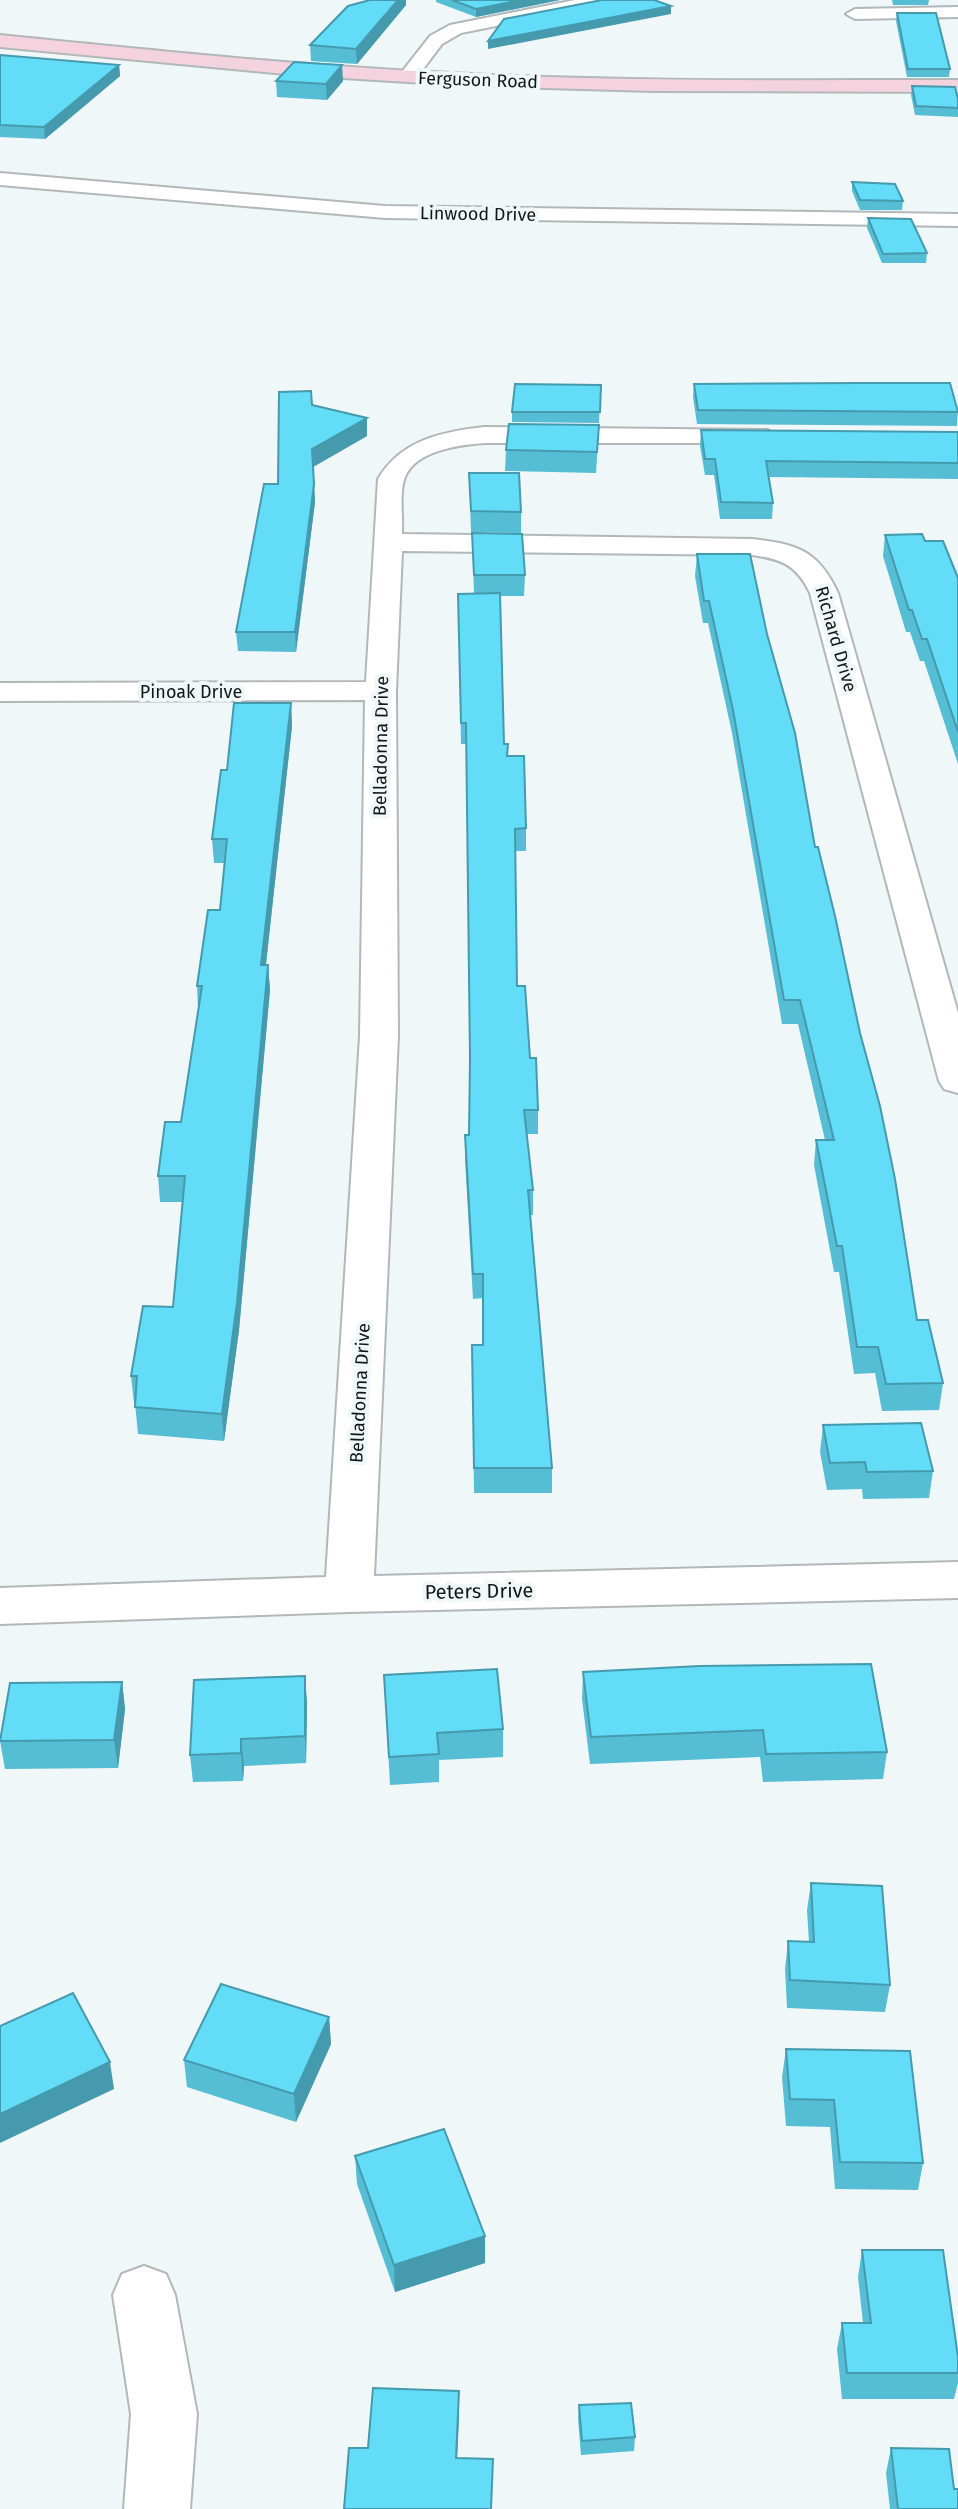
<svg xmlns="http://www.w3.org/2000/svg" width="958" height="2509" font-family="'Fira Sans',sans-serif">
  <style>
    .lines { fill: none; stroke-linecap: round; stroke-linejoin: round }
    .street-casing { stroke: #b2b8ba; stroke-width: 4 }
    .secondary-casing { stroke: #b2b8ba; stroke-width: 4 }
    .street { fill: #fff; fill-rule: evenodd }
    .secondary { fill: #f5d3de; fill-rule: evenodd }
    .wall { fill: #55bdd4 }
    .shaded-wall { fill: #459aad }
    .building { fill: #63dcf7; stroke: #459aad; stroke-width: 2 }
    .labels { text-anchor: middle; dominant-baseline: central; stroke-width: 8; stroke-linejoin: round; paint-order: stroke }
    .far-street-label { font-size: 18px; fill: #141616; stroke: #f0f7f8 }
    .street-label { font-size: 20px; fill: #141616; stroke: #f0f7f8 }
  </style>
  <rect width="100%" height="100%" fill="#f0f7f8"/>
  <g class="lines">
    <defs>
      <g id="street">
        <path d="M575 0H610L601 5 461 33 442 44 414 81H400L398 77 430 36 450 25Z"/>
        <path d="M958 7V17L855 19 846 14 855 9Z"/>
        <path d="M0 173 385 206 958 214V226L385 218 0 185Z"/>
        <path d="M484 427 768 430 772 435 768 440 759 443H484C460 445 416 450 405 477 399 492 403 517 402 534L752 539C797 544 818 550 838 593L958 1013V1093L944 1089 939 1081 810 593C797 565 781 559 752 555L402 551 396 691 398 1036 374 1576 958 1562V1598L349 1612 0 1624V1588L326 1577 360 1036 365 700 0 701V683L366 682 378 479C401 440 441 432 484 427Z"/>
        <path d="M144 2266 166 2274 175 2295 197 2414 190 2509H124L131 2414 113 2295 122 2274Z"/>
      </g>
      <path id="secondary" d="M0 35C157 51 314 67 472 74 634 82 796 80 958 80V92L654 91 472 86 295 75 0 47Z"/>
    </defs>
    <use href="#street" class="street-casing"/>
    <use href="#secondary" class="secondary-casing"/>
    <use href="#street" class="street"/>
    <use href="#secondary" class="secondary"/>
  </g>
  <g class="wall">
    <path d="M370 0H406V5L357 64 311 61 310 45Z"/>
    <path d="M436 0H560L476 17 436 2Z"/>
    <path d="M892 0H929L928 5H893Z"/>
    <path d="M897 13 950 69 949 77H907L896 21Z"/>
    <path d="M0 55 119 65 120 76 45 139 0 137Z"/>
    <path d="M276 81H343L327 100 277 97Z"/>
    <path d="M912 86 958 99V117L915 115 911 95Z"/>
    <path d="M852 182 903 201 902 210H860L852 191Z"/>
    <path d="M868 218 927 253 926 263H882L867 228Z"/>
    <path d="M694 384 958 408 957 426 697 424 693 397Z"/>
    <path d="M601 385 599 423 512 422V412Z"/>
    <path d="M312 405 367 436 313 467 315 502 296 652 238 651 236 632 278 484Z"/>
    <path d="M599 425 596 473 505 471 506 450Z"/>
    <path d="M701 430 958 432V479L769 477 773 503 772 519H720L714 475H705L700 446Z"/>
    <path d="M469 473 521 512V533L471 532Z"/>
    <path d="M472 533 525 575 524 596H500L504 744 526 828V851H515L517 986 530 1058 538 1110V1134H527L533 1190V1215H530L552 1468V1493H474L472 1345H483V1298L473 1299 465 1159V1135H469L470 1067 466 744H461L458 594H474Z"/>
    <path d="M885 535 925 541 958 578V764L924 661H920L910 632H906L883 556Z"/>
    <path d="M697 554 815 847 917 1320 943 1383 939 1410 882 1411 875 1373 854 1374 839 1272H834L814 1165 816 1140H825L798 1024H782L732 733 708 623H703L695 576Z"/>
    <path d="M291 703 292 726 266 965H268L270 990 239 1330 224 1441 138 1434 135 1403H134L131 1376 173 1307 183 1202H160L158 1176 181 1122 198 1009 197 986 220 910 224 863H214L212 839 227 770Z"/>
    <path d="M823 1425 933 1471 929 1498 863 1499 862 1489 827 1490 820 1452Z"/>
    <path d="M583 1672 887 1752 883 1779 763 1782 760 1757 590 1764 582 1699Z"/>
    <path d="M384 1675 503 1729V1757L439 1760V1782L390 1785Z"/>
    <path d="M305 1676 307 1704 306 1763 244 1766 243 1781 193 1782 190 1755Z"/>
    <path d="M122 1682 125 1709 118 1768 5 1769 0 1741Z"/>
    <path d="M811 1883 890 1985 885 2012 787 2008 785 1969 788 1941 809 1942 807 1910Z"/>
    <path d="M329 2017 331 2044 296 2122 187 2087 184 2060Z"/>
    <path d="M786 2049 923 2163 918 2190 835 2189 830 2127 786 2126 782 2077Z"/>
    <path d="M355 2156 485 2263 395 2292 357 2184Z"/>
    <path d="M862 2250 958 2357V2383L954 2399H842L837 2349 842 2323H863L858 2277Z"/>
    <path d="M579 2405 635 2437 634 2451 581 2455 578 2419Z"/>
    <path d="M891 2448 954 2489 958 2509H890L886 2473Z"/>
  </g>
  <g class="shaded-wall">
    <path d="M398 0H406V5L357 64 356 49Z"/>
    <path d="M521 0H560L476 17V9Z"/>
    <path d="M671 6V14L488 49V41Z"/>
    <path d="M119 65 120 76 45 139 44 127Z"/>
    <path d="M342 65 343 81 327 100 326 84Z"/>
    <path d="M367 418V436L313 467 312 449Z"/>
    <path d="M314 484 315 502 296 652 295 632Z"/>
    <path d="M291 703 292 726 263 990 261 965Z"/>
    <path d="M268 965 270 990 239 1330 224 1441 222 1414Z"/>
    <path d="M305 1676 307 1704 306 1763 305 1736Z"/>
    <path d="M122 1682 125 1709 118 1768 114 1740Z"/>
    <path d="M241 1739 244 1766 243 1781 241 1753Z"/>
    <path d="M329 2017 331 2044 296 2122 294 2094Z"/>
    <path d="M110 2062 114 2089 0 2143V2114Z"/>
    <path d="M485 2236V2263L395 2292 394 2265Z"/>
    <path d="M459 2391V2417L456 2484V2458Z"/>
  </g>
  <g class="building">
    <path d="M370 0H398L356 49 310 45 348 6Z"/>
    <path d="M452 0H521L476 9Z"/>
    <path d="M602 0H654L671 6 488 41 504 19Z"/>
    <path d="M897 13H936L950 69H908Z"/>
    <path d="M0 55 119 65 44 127 0 125Z"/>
    <path d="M294 62 342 65 326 84 276 81Z"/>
    <path d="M912 86 955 87 958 99V108L916 106Z"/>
    <path d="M852 182 895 184 903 201 860 200Z"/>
    <path d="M868 218 911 219 927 253 883 254Z"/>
    <path d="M862 383H950L958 412 698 410 694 384Z"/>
    <path d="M515 384 601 385 600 412H512Z"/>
    <path d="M311 391 312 405 367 418 312 449 314 484 295 632H236L264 484H278L279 392Z"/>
    <path d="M509 424 599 425 597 452 506 450Z"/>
    <path d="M701 430 958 432V463L766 461 773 503 721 502 715 459H705Z"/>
    <path d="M469 473H519L521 512 471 511Z"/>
    <path d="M472 533 522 534 525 575H474Z"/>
    <path d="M922 534 925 541H943L958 578V732L927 639H922L912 610H909L885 535Z"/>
    <path d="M697 554H750L767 634 795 733 815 847H818L835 916 860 1033 880 1106 895 1179 917 1320H928L943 1383 886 1384 878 1347H857L842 1246H837L816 1140H834L800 1000H784L733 710 709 601H704Z"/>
    <path d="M500 593 504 744H508L507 756H524L526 828 515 829 517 986H525L530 1058H536L538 1110H524L533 1190H528L552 1468H474L472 1345H483V1274H473L465 1135H469L470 1058 466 723H461L458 594Z"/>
    <path d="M234 703H291L261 965H268L237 1303 222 1414 135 1407 137 1376H131L143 1306 173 1307 185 1176H158L165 1122H181L202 986H197L208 910H220L227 839H212L221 770H227Z"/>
    <path d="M921 1423 933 1471 867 1472 865 1462 830 1463 823 1425Z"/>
    <path d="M871 1664 887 1752 766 1754 763 1730 591 1737 583 1672 700 1666Z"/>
    <path d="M497 1669 503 1729 437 1733 439 1754 389 1757 384 1675Z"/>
    <path d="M305 1676V1736L241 1739V1753L190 1755 194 1680Z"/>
    <path d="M122 1682 114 1740 0 1741 10 1683Z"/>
    <path d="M811 1883 882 1886 890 1985 790 1980 788 1941 814 1942Z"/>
    <path d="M221 1984 329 2017 294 2094 184 2060Z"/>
    <path d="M73 1993 110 2062 0 2114V2026Z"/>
    <path d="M786 2049 910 2051 923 2163 840 2162 834 2100 790 2099Z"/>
    <path d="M444 2129 485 2236 394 2265 355 2156Z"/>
    <path d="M862 2250H943L958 2357V2373H847L842 2323H871Z"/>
    <path d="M373 2388 459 2391 456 2458 493 2459 491 2509H344L349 2448H368Z"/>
    <path d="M631 2403 635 2437 582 2441 579 2405Z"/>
    <path d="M891 2448 949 2449 954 2489H958V2509H898Z"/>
  </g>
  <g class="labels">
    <g class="far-street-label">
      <text transform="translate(478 80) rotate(2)">Ferguson Road</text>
      <text transform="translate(478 214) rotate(1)">Linwood Drive</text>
      <text transform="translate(836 639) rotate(74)">Richard Drive</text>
      <text x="191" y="692">Pinoak Drive</text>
      <text transform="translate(381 746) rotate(-89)">Belladonna Drive</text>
      <text transform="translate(360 1393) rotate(-87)">Belladonna Drive</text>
    </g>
    <g class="street-label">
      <text transform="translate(479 1591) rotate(-1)">Peters Drive</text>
    </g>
  </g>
</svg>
